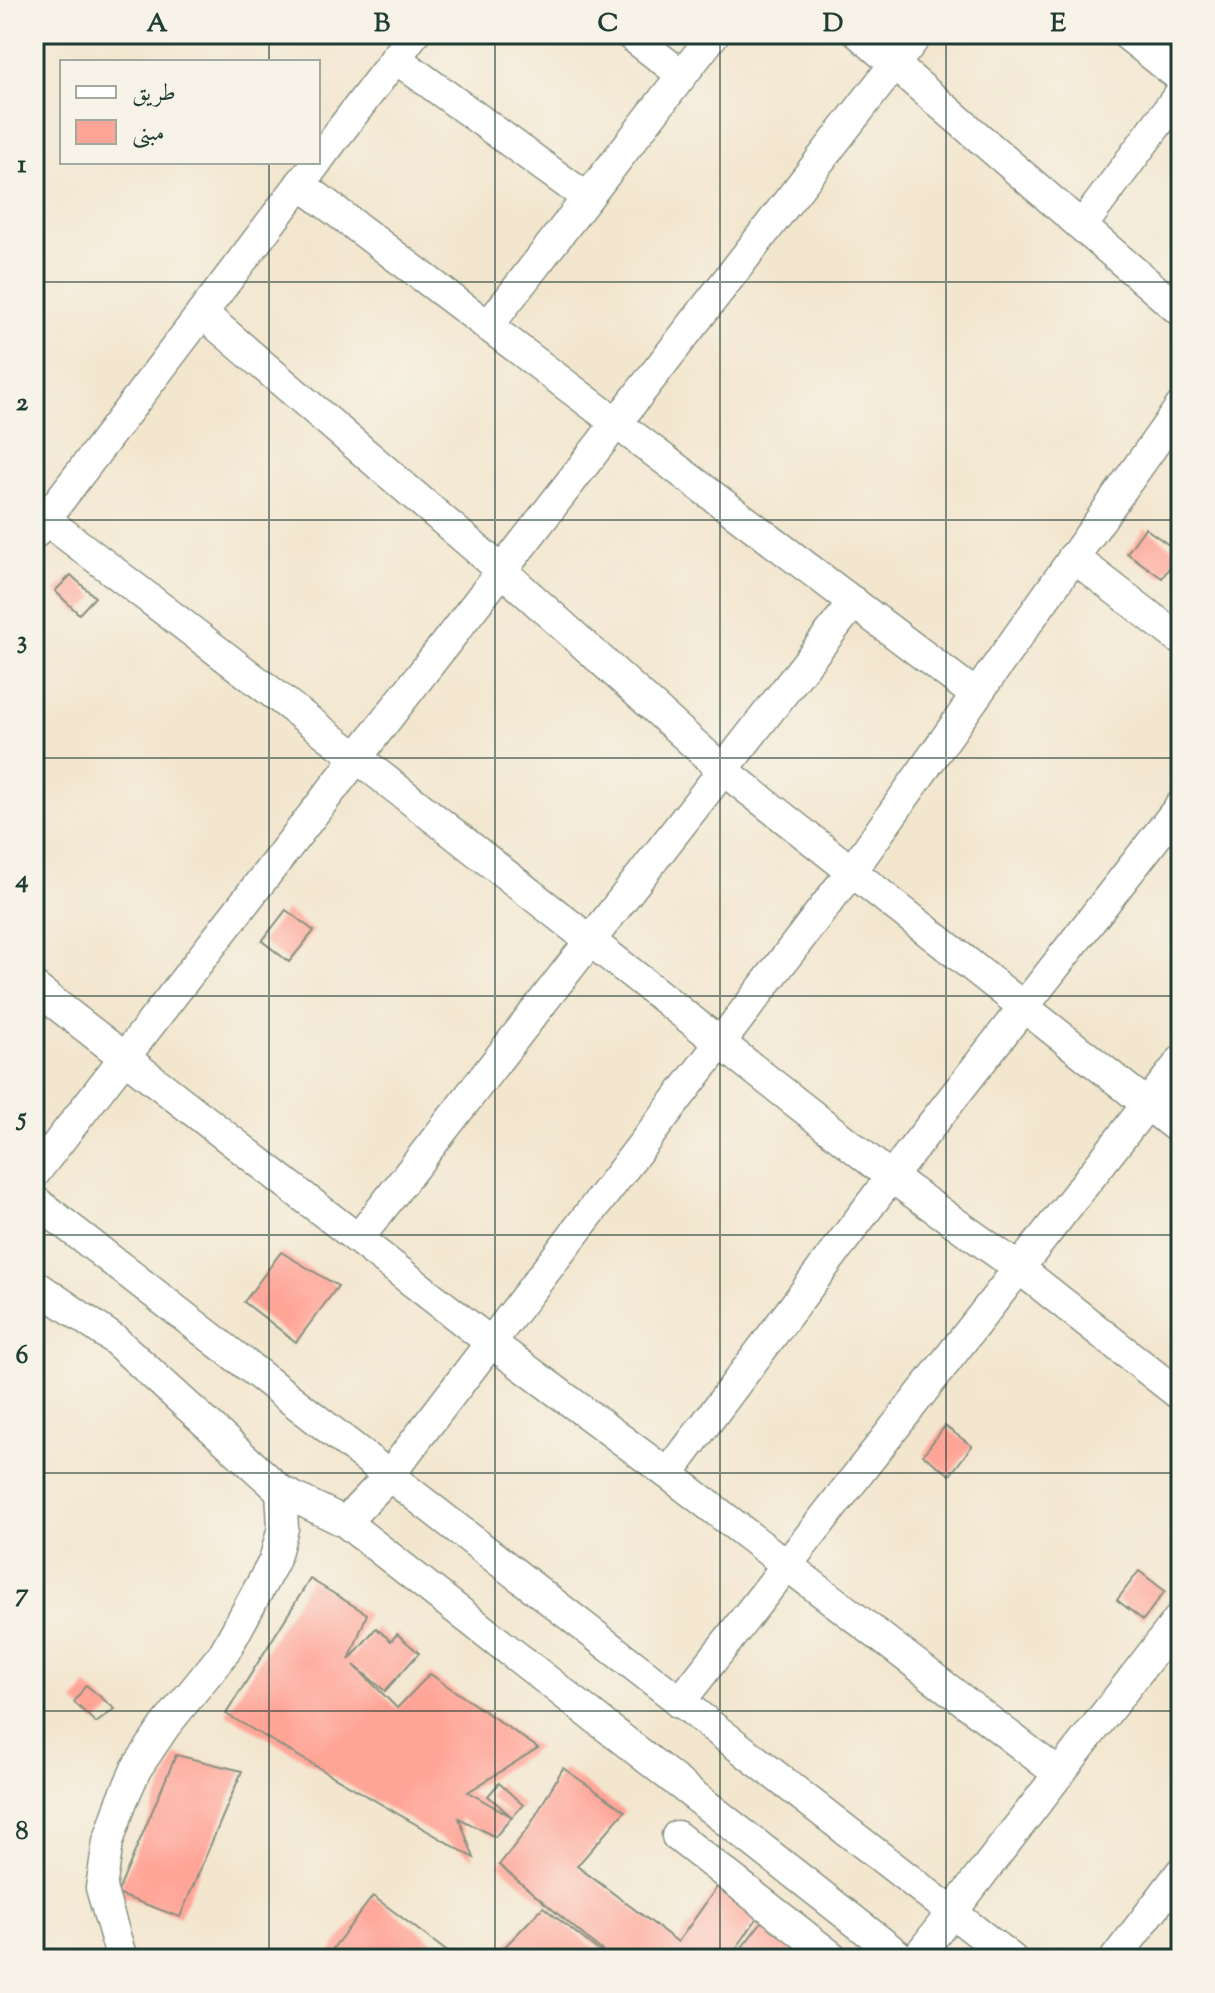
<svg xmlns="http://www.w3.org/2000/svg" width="1215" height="1993" font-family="'Sorts Mill Goudy',Amiri,serif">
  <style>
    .building { fill: #ffa598 }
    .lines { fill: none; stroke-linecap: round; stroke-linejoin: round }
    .minor-casing { stroke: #899282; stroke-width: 33 }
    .minor { stroke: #fff; stroke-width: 30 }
    .grid { fill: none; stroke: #1f3d34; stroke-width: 2; stroke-opacity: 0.55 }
    .neatline { fill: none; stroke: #1f3d34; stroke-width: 3 }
    .grid-label { font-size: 26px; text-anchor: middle; font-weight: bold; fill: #1f3d34 }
  </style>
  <rect width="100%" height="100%" fill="#f7f3e8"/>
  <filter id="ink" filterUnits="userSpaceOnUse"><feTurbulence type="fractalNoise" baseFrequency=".0125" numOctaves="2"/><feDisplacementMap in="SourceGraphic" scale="16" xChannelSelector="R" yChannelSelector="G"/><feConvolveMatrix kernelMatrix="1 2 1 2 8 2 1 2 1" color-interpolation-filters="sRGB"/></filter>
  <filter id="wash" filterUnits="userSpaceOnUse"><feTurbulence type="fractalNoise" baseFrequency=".006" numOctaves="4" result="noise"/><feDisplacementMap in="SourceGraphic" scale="32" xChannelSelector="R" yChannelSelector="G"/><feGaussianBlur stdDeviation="1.8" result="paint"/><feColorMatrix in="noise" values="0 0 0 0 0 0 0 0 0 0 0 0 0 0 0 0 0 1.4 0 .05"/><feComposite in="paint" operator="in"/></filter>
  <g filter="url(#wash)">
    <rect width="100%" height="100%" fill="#f3e6cf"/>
    <g id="blocks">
      <g class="building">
        <path d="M1145 528 1180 553 1162 578 1127 553Z"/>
        <path d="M71 575 95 597 79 614 55 591Z"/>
        <path d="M286 910 314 931 289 962 262 941Z"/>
        <path d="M281 1252 338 1286 296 1342 244 1302Z"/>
        <path d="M945 1426 972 1446 950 1475 923 1455Z"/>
        <path d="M1139 1571 1165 1591 1143 1620 1117 1600Z"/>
        <path d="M310 1579 367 1614 349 1660 376 1628 391 1641 397 1634 419 1653 385 1691 354 1665 397 1708 430 1674 538 1748 468 1792 512 1817 495 1837 459 1818 474 1858 226 1714Z"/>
        <path d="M86 1685 115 1709 96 1723 74 1702Z"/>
        <path d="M176 1755 242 1771 180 1917 117 1894Z"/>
        <path d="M563 1768 625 1811 577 1866 678 1942 717 1887 758 1917 729 1959H612L499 1865 529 1827Z"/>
        <path d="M499 1783 523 1805 512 1817 488 1796Z"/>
        <path d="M373 1896 457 1959H325Z"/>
        <path d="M543 1907 609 1959H493Z"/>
        <path d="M764 1919 800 1948 791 1959H741L736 1955Z"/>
      </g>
    </g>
  </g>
  <g filter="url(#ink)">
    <use href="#blocks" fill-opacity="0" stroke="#899282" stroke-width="2"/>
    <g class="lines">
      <defs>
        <g id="minor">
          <path d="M629 34 682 75"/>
          <path d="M859 34 1181 312"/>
          <path d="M1126 34 1181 78"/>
          <path d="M395 58 587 198"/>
          <path d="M318 160 414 34"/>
          <path d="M300 184 976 695"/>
          <path d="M1082 226 1181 92"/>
          <path d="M202 313 500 569 722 769 1181 1131"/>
          <path d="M489 325 714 34"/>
          <path d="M45 519 355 756 891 1177 1020 1269 1181 1396"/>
          <path d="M34 534 317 162"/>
          <path d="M1073 557 1181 640"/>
          <path d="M34 987 490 1342 668 1474 1059 1774"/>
          <path d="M34 1174 918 34"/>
          <path d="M34 1200 1012 1959"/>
          <path d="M358 1239 854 602"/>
          <path d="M34 1284 115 1340 281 1491 283 1528 274 1561 224 1653 165 1726 136 1769 122 1801 108 1842 101 1888 122 1959"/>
          <path d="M668 1474 891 1177 1181 805"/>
          <path d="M281 1491 345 1522 903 1959"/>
          <path d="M345 1522 387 1478 851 872 1181 406"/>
          <path d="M679 1703 1181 1061"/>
          <path d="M677 1836 835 1959"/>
          <path d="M916 1959 1181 1616"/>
          <path d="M1115 1959 1181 1872"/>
        </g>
      </defs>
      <use href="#minor" class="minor-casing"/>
      <use href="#minor" class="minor"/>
    </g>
  </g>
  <path class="grid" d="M269 34V62M495 34V1959M720 34V1959M946 34V1959M269 162V1959M34 282H1181M34 520H1181M34 758H1181M34 996H1181M34 1235H1181M34 1473H1181M34 1711H1181"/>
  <rect width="1215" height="1993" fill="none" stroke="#f7f3e8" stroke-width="88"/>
  <rect x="60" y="60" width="260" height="104" fill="#f7f3e8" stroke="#a1aaa0" stroke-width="2"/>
  <rect x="76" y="86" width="40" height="12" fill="#ffffff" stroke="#a1aaa0" stroke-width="2"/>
  <text x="132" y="100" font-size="24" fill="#1f3d34">طريق</text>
  <rect x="76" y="120" width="40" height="24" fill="#ffa598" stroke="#a1aaa0" stroke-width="2"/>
  <text x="132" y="140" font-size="24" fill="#1f3d34">مبنى</text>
  <rect x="44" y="44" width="1127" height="1905" class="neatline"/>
  <g class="grid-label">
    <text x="157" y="31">A</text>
    <text x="382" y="31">B</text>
    <text x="608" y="31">C</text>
    <text x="833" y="31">D</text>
    <text x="1058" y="31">E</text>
    <text x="22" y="172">1</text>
    <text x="22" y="410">2</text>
    <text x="22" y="648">3</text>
    <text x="22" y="887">4</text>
    <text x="22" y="1125">5</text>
    <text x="22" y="1363">6</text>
    <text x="22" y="1601">7</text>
    <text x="22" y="1839">8</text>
  </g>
</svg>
